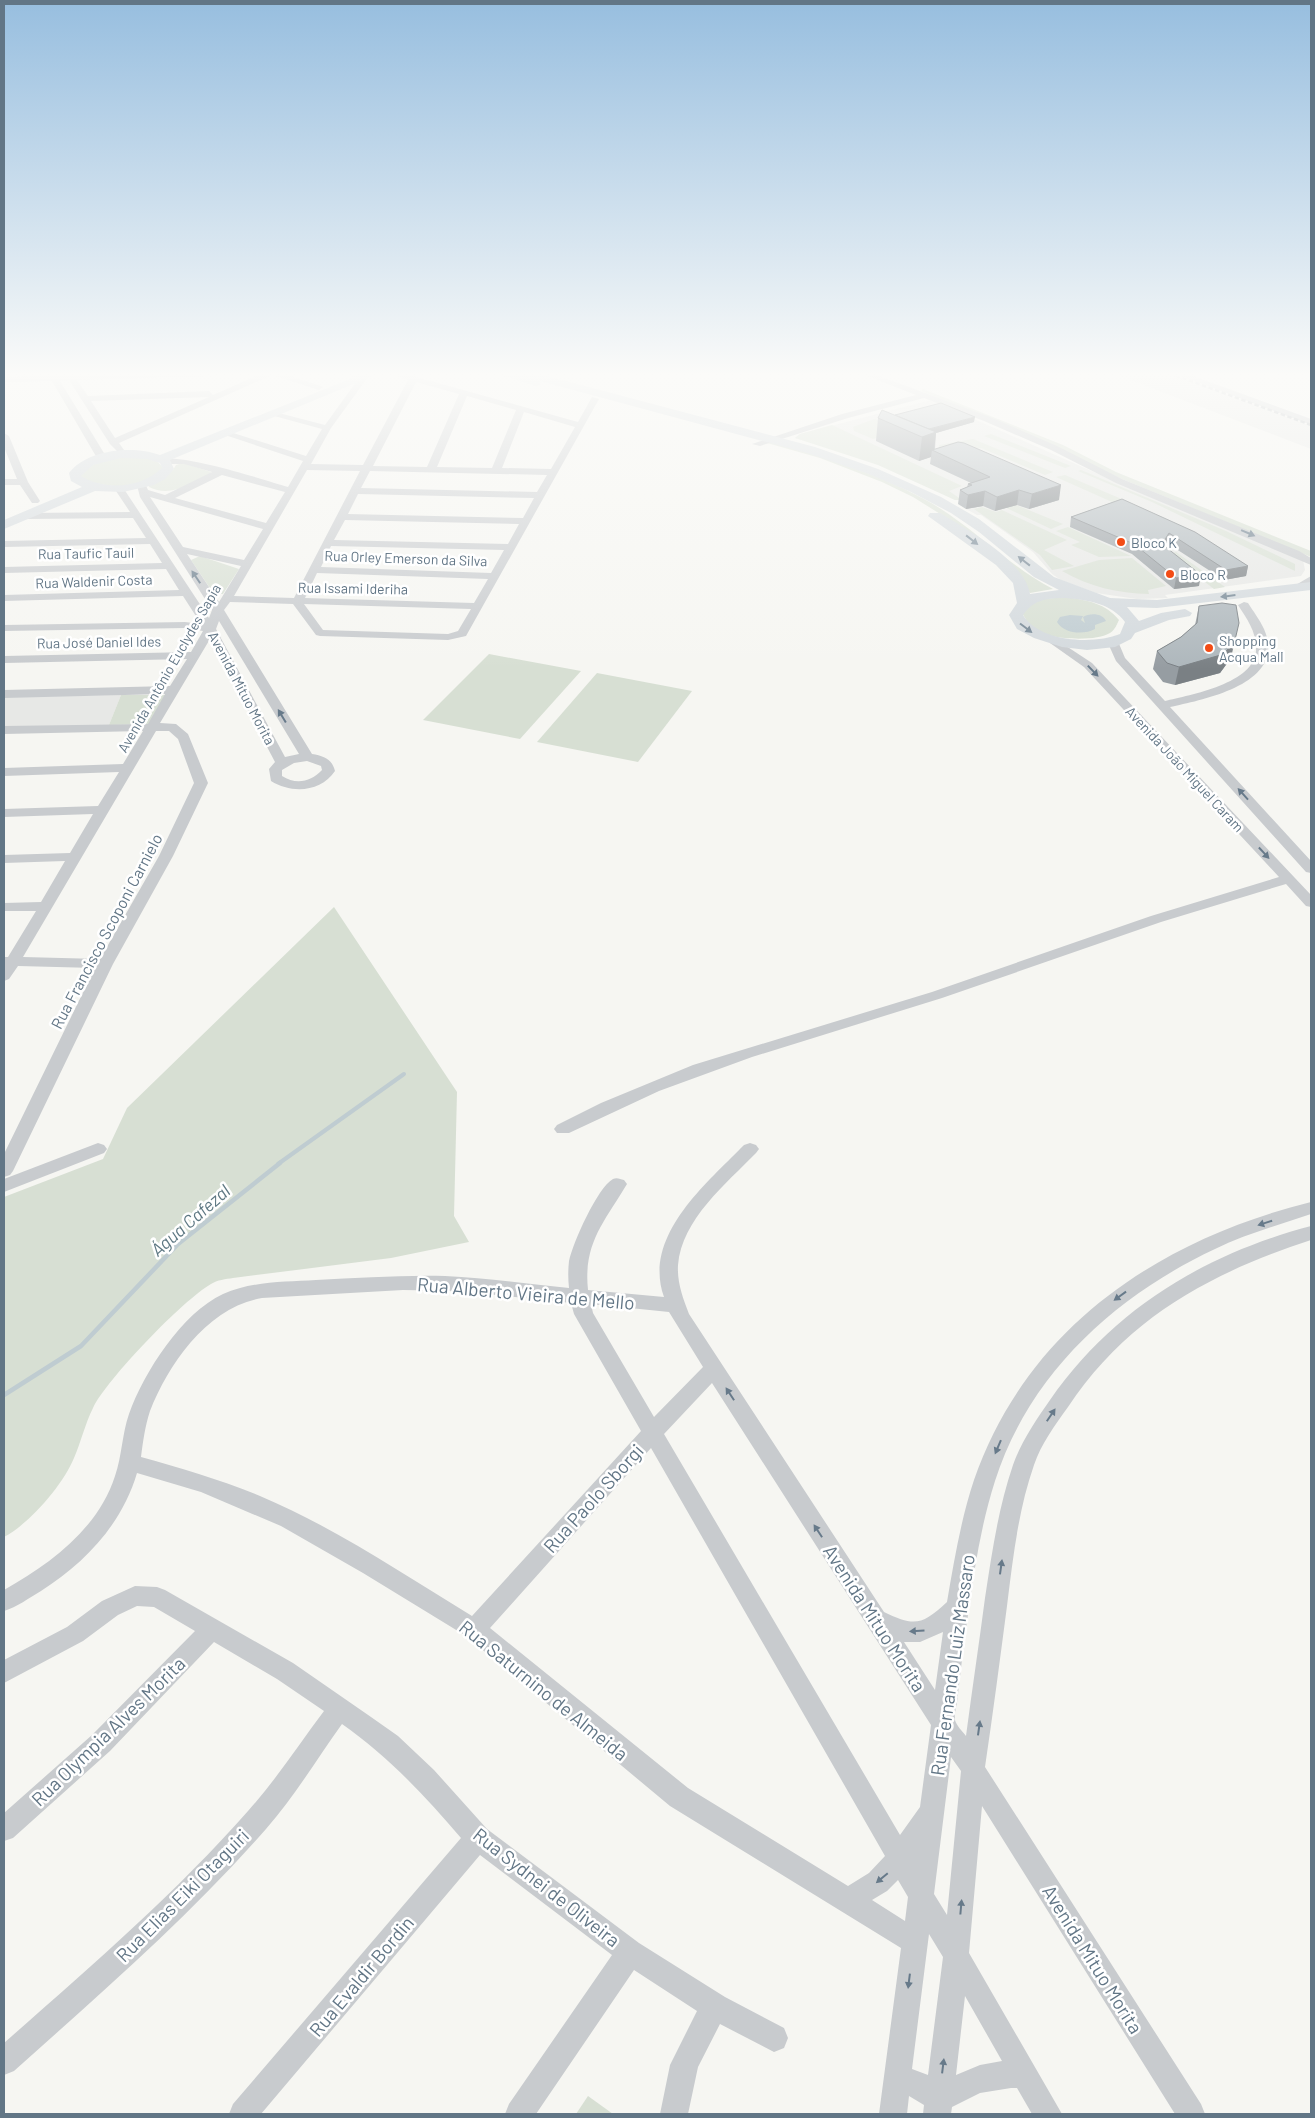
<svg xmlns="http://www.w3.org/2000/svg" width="1315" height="2118" font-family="Barlow,sans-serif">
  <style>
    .built { fill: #e7e8e6 }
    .green { fill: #d7dfd3 }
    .water { fill: #bfccd1 }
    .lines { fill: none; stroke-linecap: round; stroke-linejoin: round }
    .stream-far1 { stroke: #bfccd1; stroke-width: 4 }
    .stream { stroke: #bfccd1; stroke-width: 4.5 }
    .minor { fill: #c8cbce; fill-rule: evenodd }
    .major { fill: #d3d9dd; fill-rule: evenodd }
    .rail { stroke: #a5abb1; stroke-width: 2.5; stroke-dasharray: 4.5 2.5; stroke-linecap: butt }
    .wall { fill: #969da2 }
    .shaded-wall { fill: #7a8084 }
    .building { fill: #aeb7bc; stroke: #7a8084 }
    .oneway { fill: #677a8a }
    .oneway2 { fill: #738593 }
    .poi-dot { fill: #f34c16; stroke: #fff; stroke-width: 2 }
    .labels { text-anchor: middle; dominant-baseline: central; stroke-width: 5; stroke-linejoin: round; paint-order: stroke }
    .far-poi-label { font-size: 14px; fill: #627686; stroke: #fff; text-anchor: start }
    .far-street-label { font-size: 14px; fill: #627686; stroke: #fff }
    .street-label { font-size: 16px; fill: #627686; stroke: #fff }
    .water-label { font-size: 18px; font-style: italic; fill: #5e7883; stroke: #fff }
    .near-street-label { font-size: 19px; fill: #627686; stroke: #fff }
  </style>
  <rect width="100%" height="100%" fill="#f6f6f2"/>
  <g class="built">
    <path d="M1112 373H1169L1311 426V449Z"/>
    <path d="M931 400 1096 473 1303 560 1305 570 1301 576 1165 595 1168 598 1137 599 1096 593 1061 580 1052 574 1033 552 981 515H977L966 509 962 500H955L909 477 848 453 795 438 800 434Z"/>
    <path d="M121 695 109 725 4 727V697Z"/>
  </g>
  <g class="green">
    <path d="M923 389 1063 445 1116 472 1311 551V557L1122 479 986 417 921 391Z"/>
    <path d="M874 419 882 421 889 435 873 439 854 431 853 427Z"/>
    <path d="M832 425 962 486 949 491 962 500H955L878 465 795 438 800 434Z"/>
    <path d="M991 434 1071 466 1065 468 984 436Z"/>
    <path d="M973 439 1053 472 1045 475 981 448 941 458 939 445Z"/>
    <path d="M770 441C826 458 881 474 933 504 975 529 1010 567 1053 589L1030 593 953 522 913 497 882 482 820 458 767 443Z"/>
    <path d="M119 457C131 457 158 454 163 469 135 493 114 488 80 479L82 470 88 466Z"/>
    <path d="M183 463 211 472 210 475C191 483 171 498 149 487L150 484 173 470 176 465Z"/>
    <path d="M1081 470 1226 531 1295 564V571L1152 502 1078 471Z"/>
    <path d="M1065 475 1131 503 1121 506 1056 477Z"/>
    <path d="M1004 500 1063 524 1051 529 996 503Z"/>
    <path d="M982 507 996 512 1002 510 1067 540 1044 550 1074 566 1052 570 1040 555 974 509Z"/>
    <path d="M1068 527 1131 556 1099 557 1071 545 1080 542 1056 531Z"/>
    <path d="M1176 552 1225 587 1214 589 1169 554Z"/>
    <path d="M200 556 239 569 223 594H214L191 560Z"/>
    <path d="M1132 558 1166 586 1148 590 1149 594C1117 593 1090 587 1062 571L1099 560Z"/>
    <path d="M1068 597C1089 601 1105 603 1119 620 1117 624 1115 630 1110 633 1096 642 1047 640 1034 629 1029 625 1025 618 1022 613L1025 606 1041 599Z"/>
    <path d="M489 654 581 671 520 739 423 720Z"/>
    <path d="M597 673 692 691 638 762 537 742Z"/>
    <path d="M121 695H165L150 724 109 725Z"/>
    <path d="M334 907 457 1092 454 1216 469 1242 391 1258 233 1278C226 1279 217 1280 211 1284 183 1300 107 1379 93 1408 85 1424 81 1442 74 1458 63 1485 29 1524 4 1537V1197L103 1159 127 1108Z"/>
    <path d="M588 2096 613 2114H576Z"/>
  </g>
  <path class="water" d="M1070 615 1083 616 1081 620 1085 623 1083 617C1090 613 1102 613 1106 621L1095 625V629C1084 635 1064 634 1057 622L1060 617Z"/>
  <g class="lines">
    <path class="stream-far1" d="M278 1164 404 1074"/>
    <path class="stream" d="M4 1395 81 1346 178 1244 280 1163"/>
    <g class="minor">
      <path d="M47 373H55L57 376 65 375 64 373H72L74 375 221 373 217 376 77 380 88 396 209 391 213 395 263 373H282L323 387 319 390 272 375 119 443 124 450 119 453 110 444 69 380 60 381 107 458 102 461 97 458 52 381 4 382V377L49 376ZM209 397 115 438 91 401Z"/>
      <path d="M349 373H357L368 377 331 428 311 464 363 465 408 380 389 373H402L578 422 592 397 599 399 466 636 448 640 320 636 316 635 293 604 230 602 224 610 312 754C324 756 332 759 335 771 321 792 292 794 271 781L269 769 275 762 210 639 160 723 176 724 188 734 208 783 173 856 113 964 13 1171 10 1175 4 1177V1154L95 968 18 966 9 979 4 981V957H8L36 911H4V903L41 902 65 861 4 863V855L70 853 93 814 4 817V809L98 806 119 772 4 776V768L123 764 143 731 4 734V726L148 724 165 694 4 698V690L170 686 187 659 4 663V656L191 652 203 631 185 628 4 631V625L185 622 201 624 183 596 4 601V595L179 590 166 569 4 573V567L162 563 150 544 4 547V541L146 538 133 518 26 519 21 516 26 513 130 512 114 488 122 486 209 618 212 610 140 497 137 485 145 483 148 490 165 495 212 472 184 464H165L160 461C174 450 267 481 288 487L303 461 219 433 227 431 306 456 322 429 267 414 271 411 325 425 359 378 349 376ZM416 382 459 394 427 467 373 466ZM467 396 516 410 492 468 437 467ZM524 412 575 427 551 469 502 468ZM307 470 360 471 294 598 234 596ZM370 471 547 475 537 492 361 488ZM222 475 285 492 266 523 175 498ZM358 494 534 498 523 518 348 514ZM150 497 263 529 244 560 183 547ZM345 520 519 524 508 544 334 540ZM331 546 504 550 491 573 321 567ZM187 554 241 566 219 602ZM317 573 488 579 474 603 305 598ZM304 604 471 609 458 631 448 634 323 630ZM219 621 299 754 285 757 216 629ZM156 731H169L178 739 194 783 159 856 100 959 23 957ZM307 761 321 766 322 770C311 782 296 785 282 776V770L294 763Z"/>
      <path d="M860 373H871L990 417 1057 446 1122 479 1299 551 1311 558V565L1116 483 1051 450 984 421 924 398 848 418 760 446 752 444 842 414 916 395Z"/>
      <path d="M1174 373H1185L1311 419V425Z"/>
      <path d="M4 433 9 436 28 482 40 501 38 503H32L20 485H4V479H17L4 447Z"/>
      <path d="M1311 576V584L1302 590H1294V586Z"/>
      <path d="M1244 602 1248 603C1253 611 1260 620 1264 629 1288 683 1206 699 1170 707L1311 861V873L1306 872 1116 661 1107 641 1109 639H1117L1125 658 1165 701C1190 695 1258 683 1256 648 1256 631 1247 619 1238 605Z"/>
      <path d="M1054 638 1092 663 1311 895V907L1306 906 1286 884 1161 922 942 998 752 1057 659 1091 569 1133H557L554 1129 557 1125 601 1103 693 1065 932 992 1151 916 1279 877 1084 667 1050 643V639Z"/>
      <path d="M98 1143 104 1145 107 1149 104 1153 4 1192V1179Z"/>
      <path d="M750 1143 756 1145 759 1149 756 1153C726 1184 682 1219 678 1265 677 1283 683 1298 689 1314L884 1612C915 1627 922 1625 947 1602 954 1561 961 1519 974 1480 1027 1327 1159 1240 1311 1202V1214C1279 1225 1246 1234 1215 1249 1115 1296 1029 1374 995 1481 981 1525 974 1570 968 1615 964 1641 961 1668 958 1694 958 1701 954 1713 955 1720 956 1725 963 1732 966 1736 972 1690 979 1644 985 1598 992 1553 998 1509 1013 1465 1021 1442 1036 1420 1050 1400 1113 1309 1205 1254 1311 1226V1240C1211 1273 1128 1317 1068 1407 1055 1425 1041 1444 1034 1465 1018 1511 1013 1558 1007 1606 1000 1659 993 1713 985 1767L1201 2104 1205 2114H1175L982 1806 969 1953 1062 2114H1032L1017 2088H1011L980 2093 952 2107 951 2114H923L924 2105 909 2096 907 2114H879L901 1948 670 1806 466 1636 363 1573 281 1526 201 1492 137 1473C122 1524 85 1563 41 1591 29 1598 17 1607 4 1611V1590C50 1564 98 1529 115 1476 122 1456 122 1434 129 1414 144 1372 182 1313 223 1294 252 1281 285 1282 316 1280 359 1278 402 1275 445 1276 486 1278 528 1284 569 1288 568 1279 568 1270 569 1261 573 1243 597 1188 613 1179 617 1177 620 1179 624 1180L627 1184C605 1221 583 1243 588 1290L664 1297C642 1236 707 1183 744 1145ZM403 1290 459 1291 571 1303 574 1314 641 1431 472 1616C403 1574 334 1527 260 1496 221 1480 181 1468 141 1457 143 1442 145 1426 150 1411 169 1363 208 1307 262 1298ZM591 1304 669 1312 703 1367 654 1417 593 1313ZM712 1383 931 1725 920 1807 900 1835 664 1434ZM651 1448 885 1856 869 1873 848 1886 688 1788 490 1628ZM943 1632 935 1690 904 1642H920ZM951 1757 961 1771 947 1915 934 1894ZM898 1880 908 1897 905 1921 872 1900 887 1891ZM929 1934 943 1957 928 2075 912 2069ZM965 1996 1002 2061 980 2065 956 2075Z"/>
      <path d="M135 1586 157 1587 165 1590 293 1663 371 1717 398 1736 434 1770 487 1829 639 1943 725 1997 784 2028 788 2038 784 2048 774 2052 720 2024 698 2067 688 2114H660L670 2065 697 2011 634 1970 536 2114H505L509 2104 612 1955 480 1855 261 2114H229L233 2104 461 1838C425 1796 389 1757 342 1724 317 1759 294 1797 266 1829 189 1917 101 1993 14 2071L4 2075V2043C88 1969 174 1895 248 1811 276 1780 299 1744 324 1711L277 1679 214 1642 110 1751 13 1838 4 1841V1813L92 1735 195 1631 154 1607 137 1606 118 1615 83 1641 4 1683V1660L67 1627 102 1601Z"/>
    </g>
    <g class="major">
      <path d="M365 373H380L170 460 174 469 165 479 154 485 123 492 95 491 4 529V520L82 487 71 481 69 473C87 449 134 445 160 455ZM121 458 147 459 160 463 162 468C142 488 105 491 81 476L93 465Z"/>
      <path d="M494 373 520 375 519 373H536L815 447 878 469 941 497 979 519 1054 577 1110 598 1157 600 1311 582V590L1157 608 1127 607 1139 621 1161 613 1185 609 1192 613 1190 616 1169 620 1135 633 1131 639 1115 647 1087 650 1062 647 1034 638 1017 629 1009 615 1017 603 1013 583 996 565 928 516 930 513H940C968 530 1024 560 1030 594L1059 590 1034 577 979 532 951 513 911 492 869 474 807 453 540 381V385L536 386ZM1066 598C1087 600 1111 603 1125 622L1120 634C1093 645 1039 642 1023 615 1034 599 1048 598 1066 598Z"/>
    </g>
    <path class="rail" d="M1169 373 1311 425"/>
  </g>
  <g class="wall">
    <path d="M895 415 974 422 936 433 935 449 1059 500 1029 509 1017 505 995 511 983 506 966 509 958 504 960 490 967 487 968 484 971 483 930 464 931 457 919 461 876 441 878 418Z"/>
    <path d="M1122 499 1248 566 1246 576 1224 580 1167 543 1165 546 1199 586 1174 589 1132 554 1070 527 1071 517Z"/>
    <path d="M1199 606 1231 658 1220 673 1175 685 1163 682 1153 669 1157 651 1181 637 1195 625Z"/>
  </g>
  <g class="shaded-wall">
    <path d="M975 417 974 422 936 433 934 451 932 450 931 457 919 461 922 437 927 430Z"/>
    <path d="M1061 485 1059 500 1029 509 1032 494Z"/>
    <path d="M1019 490 1017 505 995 511 997 497Z"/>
    <path d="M985 491 983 506 966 509 968 495Z"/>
    <path d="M1169 533 1167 543 1160 554 1162 544Z"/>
    <path d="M1248 566 1246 576 1224 580 1226 570Z"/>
    <path d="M1201 575 1199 586 1174 589 1176 578Z"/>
    <path d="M1235 640 1231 658 1220 673 1175 685 1179 667Z"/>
  </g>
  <g class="building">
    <path d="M941 403 975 417 929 429 895 415Z"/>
    <path d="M882 410 936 432 922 437 878 418Z"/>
    <path d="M958 442 964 443 1061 485 1032 494 1019 490 997 497 985 491 968 495 960 490 972 485 968 484 990 477 932 450Z"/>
    <path d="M1122 499 1195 532 1248 566 1226 570 1169 533 1162 544 1201 575 1176 578 1134 544 1071 517Z"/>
    <path d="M1222 603 1236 605 1239 623 1235 640 1224 654 1179 667 1167 663 1157 651 1181 637 1197 623 1199 606Z"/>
  </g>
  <defs><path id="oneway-solid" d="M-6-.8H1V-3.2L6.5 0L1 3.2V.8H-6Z" transform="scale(1.25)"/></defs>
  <g class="oneway">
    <use href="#oneway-solid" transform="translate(1248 533) rotate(23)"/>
    <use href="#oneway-solid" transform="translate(196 577) rotate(-124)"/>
    <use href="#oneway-solid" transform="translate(1093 671) rotate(46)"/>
    <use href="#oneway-solid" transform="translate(282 716) rotate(-121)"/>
    <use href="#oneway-solid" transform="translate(1243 794) rotate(-132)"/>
    <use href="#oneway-solid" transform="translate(1264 853) rotate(47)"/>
    <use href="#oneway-solid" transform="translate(1265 1223) rotate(162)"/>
    <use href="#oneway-solid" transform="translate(1120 1296) rotate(144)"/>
    <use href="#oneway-solid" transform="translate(730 1394) rotate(-123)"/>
    <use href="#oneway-solid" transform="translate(1051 1415) rotate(-56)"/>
    <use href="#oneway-solid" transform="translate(998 1447) rotate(113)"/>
    <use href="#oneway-solid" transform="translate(818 1531) rotate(-123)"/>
    <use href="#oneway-solid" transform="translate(1001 1567) rotate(-82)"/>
    <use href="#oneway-solid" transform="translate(917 1631) rotate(177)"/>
    <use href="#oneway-solid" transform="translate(979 1728) rotate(-82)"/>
    <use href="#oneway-solid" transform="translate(882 1878) rotate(140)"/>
    <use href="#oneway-solid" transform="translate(961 1907) rotate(-85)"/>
    <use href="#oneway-solid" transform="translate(909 1981) rotate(97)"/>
    <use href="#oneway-solid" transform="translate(943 2066) rotate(-83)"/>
  </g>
  <g class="oneway2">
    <use href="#oneway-solid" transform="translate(972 540) rotate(38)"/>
    <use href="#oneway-solid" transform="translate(1024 561) rotate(-142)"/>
    <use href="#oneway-solid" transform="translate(1228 596) rotate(173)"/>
    <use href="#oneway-solid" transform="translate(1026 628) rotate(37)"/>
  </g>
  <linearGradient id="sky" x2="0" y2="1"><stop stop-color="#97bedf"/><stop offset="0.56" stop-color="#fbfbf9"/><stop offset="1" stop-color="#fbfbf9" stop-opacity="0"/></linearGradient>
  <rect width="1315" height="669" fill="url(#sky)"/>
  <g class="poi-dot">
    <circle cx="1121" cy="542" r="5"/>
    <circle cx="1170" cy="574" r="5"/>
    <circle cx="1209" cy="648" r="5"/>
  </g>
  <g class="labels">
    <g class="far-poi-label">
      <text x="1131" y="542">Bloco K</text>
      <text x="1180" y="574">Bloco R</text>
      <text x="1219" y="640">Shopping<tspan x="1219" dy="16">Acqua Mall</tspan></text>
    </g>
    <g class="far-street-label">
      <text transform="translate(86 553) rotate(-1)">Rua Taufic Tauil</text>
      <text transform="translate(406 558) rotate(2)">Rua Orley Emerson da Silva</text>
      <text transform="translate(94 581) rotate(-2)">Rua Waldenir Costa</text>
      <text transform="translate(353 588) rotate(1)">Rua Issami Ideriha</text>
      <text transform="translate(99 642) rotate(-1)">Rua José Daniel Ides</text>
      <text transform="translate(169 668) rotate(-60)">Avenida Antônio Euclydes Sapia</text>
      <text transform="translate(242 688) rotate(62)">Avenida Mituo Morita</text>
      <text transform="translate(1185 769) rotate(47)">Avenida João Miguel Caram</text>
    </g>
    <g class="street-label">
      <text transform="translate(106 931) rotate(-62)">Rua Francisco Scoponi Carnielo</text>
    </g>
    <g class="water-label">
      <text transform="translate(190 1220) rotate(-41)">Água Cafezal</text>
    </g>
    <g class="near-street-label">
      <text transform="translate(526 1293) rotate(5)">Rua Alberto Vieira de Mello</text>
      <text transform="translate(593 1498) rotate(-48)">Rua Paolo Sborgi</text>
      <text transform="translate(875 1618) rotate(57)">Avenida Mituo Morita</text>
      <text transform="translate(952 1665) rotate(-82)">Rua Fernando Luiz Massaro</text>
      <text transform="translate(544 1690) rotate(39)">Rua Saturnino de Almeida</text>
      <text transform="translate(108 1731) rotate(-44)">Rua Olympia Alves Morita</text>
      <text transform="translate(547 1887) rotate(38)">Rua Sydnei de Oliveira</text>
      <text transform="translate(182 1895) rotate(-45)">Rua Elias Eiki Otaguiri</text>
      <text transform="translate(1093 1959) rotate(58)">Avenida Mituo Morita</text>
      <text transform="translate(361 1976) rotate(-50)">Rua Evaldir Bordin</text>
    </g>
  </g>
  <rect width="1315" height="2118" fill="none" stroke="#627686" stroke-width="10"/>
</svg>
